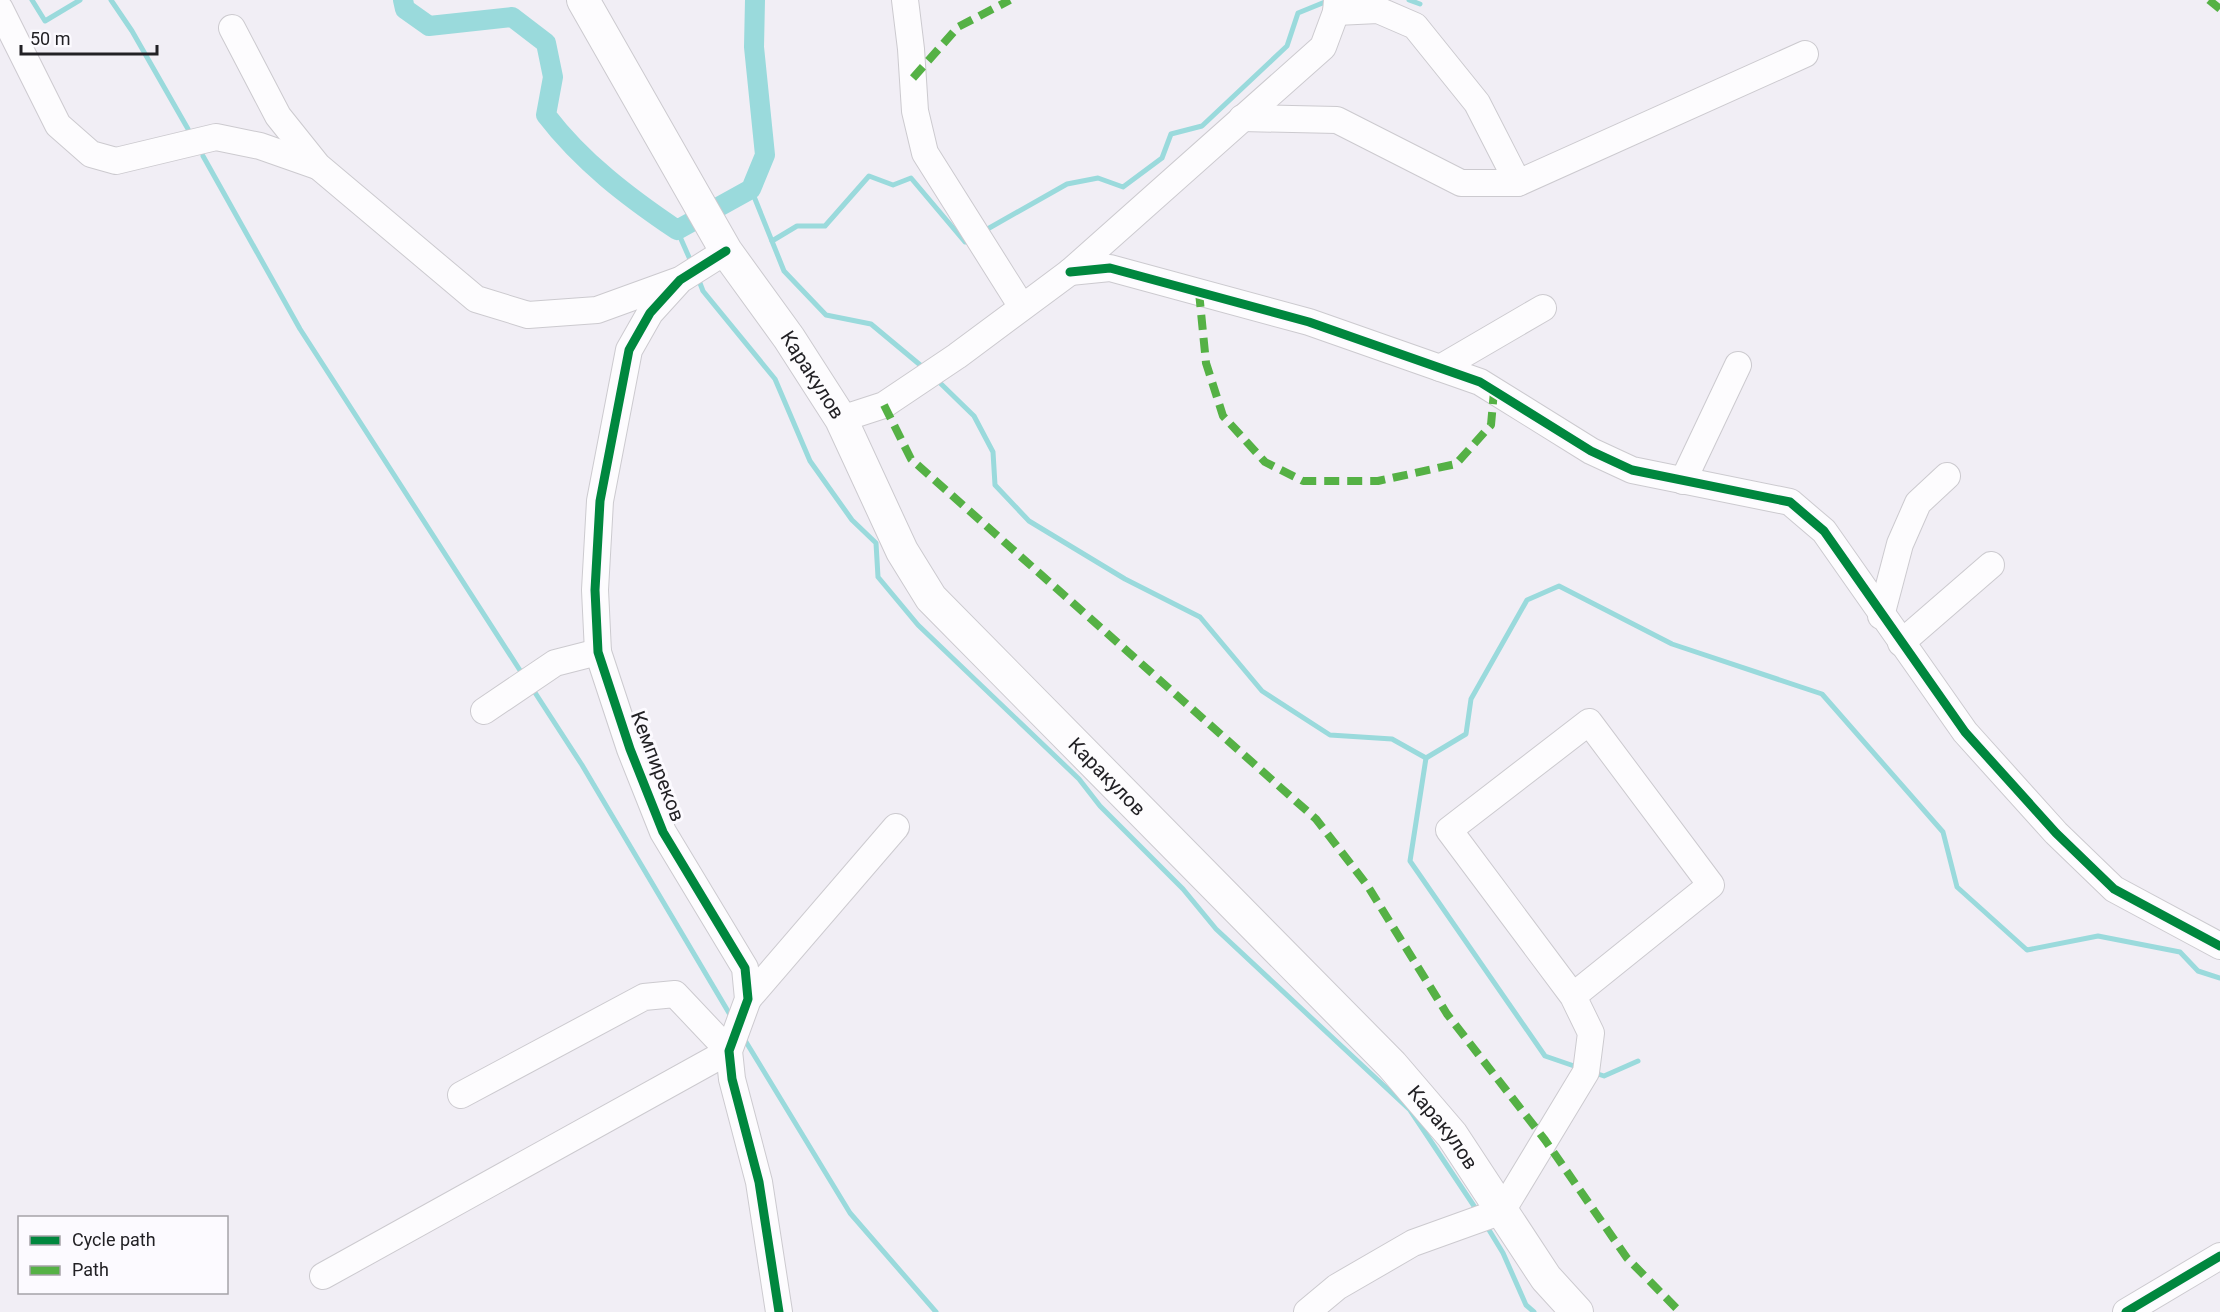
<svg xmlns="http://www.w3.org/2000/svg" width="2220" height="1312" font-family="Roboto,sans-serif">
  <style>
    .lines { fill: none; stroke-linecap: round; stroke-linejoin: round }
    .stream { stroke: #9adadc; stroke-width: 5 }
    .canal { stroke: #9adadc; stroke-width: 20 }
    .minor-casing { stroke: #cccacf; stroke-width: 28 }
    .major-casing { stroke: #cccacf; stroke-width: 34 }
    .minor { stroke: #fdfcfe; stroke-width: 26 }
    .major { stroke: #fdfcfe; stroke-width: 32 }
    .quiet { stroke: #55b145; stroke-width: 8; stroke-dasharray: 15 8; stroke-linecap: butt }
    .cycleway-casing { stroke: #fcfaff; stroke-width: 13 }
    .cycleway { stroke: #00873e; stroke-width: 9 }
    .labels { text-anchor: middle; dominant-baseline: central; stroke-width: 6; stroke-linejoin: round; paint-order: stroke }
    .street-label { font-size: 20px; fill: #222125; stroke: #fcfaff }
  </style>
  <rect width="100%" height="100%" fill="#f1eef5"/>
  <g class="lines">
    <g class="stream">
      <path d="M32 0 45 21 80 0"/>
      <path d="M111 0 132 31 188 129"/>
      <path d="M1409 0 1420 4"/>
      <path d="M203 156 300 329 523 675"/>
      <path d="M751 189 784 271 826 315 871 324 925 369"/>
      <path d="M677 230 692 264"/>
      <path d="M984 231 1067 184 1098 178 1123 187 1162 158 1171 134 1202 126 1287 46 1298 13 1330 0"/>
      <path d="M772 241 797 226H825L869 176 893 185 911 178 965 242 970 239"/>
      <path d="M698 278 703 291 775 379 810 461 852 520 876 543 878 577 918 625 1079 779 1100 806 1183 889 1216 929 1410 1110 1478 1212"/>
      <path d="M936 379 974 416 993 452 995 485 1029 521 1125 579 1200 617 1262 691 1330 735 1392 739 1426 758 1410 861 1545 1056 1580 1068"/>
      <path d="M532 688 582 765 732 1018"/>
      <path d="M1426 758 1466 734 1471 699 1527 600 1559 586 1672 644 1822 694 1943 832 1957 887 2027 950 2098 936 2180 952 2198 971 2220 978"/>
      <path d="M743 1037 850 1213 936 1312"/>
      <path d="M1592 1072 1604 1076 1638 1061"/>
      <path d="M1486 1225 1503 1253 1526 1305 1534 1312"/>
    </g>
    <path class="canal" d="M403 0 405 9 429 26 512 17 546 43 553 77 546 115C582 162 628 197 677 230L751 189 765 155 754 47 755 0"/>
    <defs>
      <g id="minor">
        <path d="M905 0 911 49 915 111 925 153 1022 307"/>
        <path d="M0 9 58 125 91 154 116 161 216 137 260 146 317 166"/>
        <path d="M1336 12 1378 10 1415 26 1477 103 1518 183 1805 54"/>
        <path d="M232 28 278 116 318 166 476 299 528 315 597 310 677 281"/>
        <path d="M1242 118 1337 120 1461 183H1518"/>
        <path d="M726 251 680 280 650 313 629 350 600 501 595 590 598 652 630 749 663 832 745 968 748 999 729 1051 732 1079 759 1182 779 1312"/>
        <path d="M1070 272 1110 268 1309 322 1480 382 1591 451 1632 470 1790 502 1824 531 1965 732 2056 833 2114 889 2220 946"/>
        <path d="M1440 368 1543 308"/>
        <path d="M841 419 884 405 957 356 1070 272 1323 47 1336 12 1337 0"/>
        <path d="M1683 481 1738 365"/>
        <path d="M1881 616 1900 544 1918 503 1947 476"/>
        <path d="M1901 643 1991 565"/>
        <path d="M484 711 555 663 598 652"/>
        <path d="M748 999 896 827"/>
        <path d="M323 1276 729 1051 675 994 644 997 461 1095"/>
        <path d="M1307 1312 1337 1287 1413 1243 1502 1211 1586 1072 1591 1033 1573 996 1449 830 1589 722 1711 885 1573 996"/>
        <path d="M2126 1312 2220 1256"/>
      </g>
      <g id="major">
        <path id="s1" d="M583 0 726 251 789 338 841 419 902 551 931 598 1392 1065 1452 1135 1546 1278 1577 1312"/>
      </g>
    </defs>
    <use href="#minor" class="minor-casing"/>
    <use href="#major" class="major-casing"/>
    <use href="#minor" class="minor"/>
    <use href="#major" class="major"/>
    <g class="quiet">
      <path d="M2209 0 2220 9"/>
      <path d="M913 78 958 27 1010 0"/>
      <path d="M1199 292 1206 363 1223 416 1265 462 1303 481H1378L1456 464 1491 425 1494 391"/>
      <path d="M884 405 911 459 1316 819 1367 885 1447 1014 1545 1140 1627 1258 1680 1312"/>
    </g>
    <defs>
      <g id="cycleway">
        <path d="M726 251 680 280 650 313 629 350 600 501 595 590 598 652 630 749 663 832 745 968 748 999 729 1051 732 1079 759 1182 779 1312"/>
        <path d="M1070 272 1110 268 1309 322 1480 382 1591 451 1632 470 1790 502 1824 531 1965 732 2056 833 2114 889 2220 946"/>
        <path d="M2126 1312 2220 1256"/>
      </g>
    </defs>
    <use href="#cycleway" class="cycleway-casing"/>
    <use href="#cycleway" class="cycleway"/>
  </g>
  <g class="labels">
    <g class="street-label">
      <text stroke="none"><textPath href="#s1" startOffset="440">Каракулов</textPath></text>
      <text transform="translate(658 766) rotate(69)">Кемпиреков</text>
      <text stroke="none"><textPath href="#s1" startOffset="944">Каракулов</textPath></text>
      <text stroke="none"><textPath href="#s1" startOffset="1430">Каракулов</textPath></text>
    </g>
  </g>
  <rect x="18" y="1216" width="210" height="78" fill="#fcfaff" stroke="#a5a3a8" stroke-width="1.5"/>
  <rect x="30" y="1236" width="30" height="9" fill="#00873e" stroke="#a5a3a8" stroke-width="1.5"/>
  <text x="72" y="1246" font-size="18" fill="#222125">Cycle path</text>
  <rect x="30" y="1266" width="30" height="9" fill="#55b145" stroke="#a5a3a8" stroke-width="1.5"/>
  <text x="72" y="1276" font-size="18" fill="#222125">Path</text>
  <path d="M21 45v9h136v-9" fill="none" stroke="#222125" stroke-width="3"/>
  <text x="30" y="45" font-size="18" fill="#222125" stroke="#fcfaff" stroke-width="4.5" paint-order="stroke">50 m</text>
</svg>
